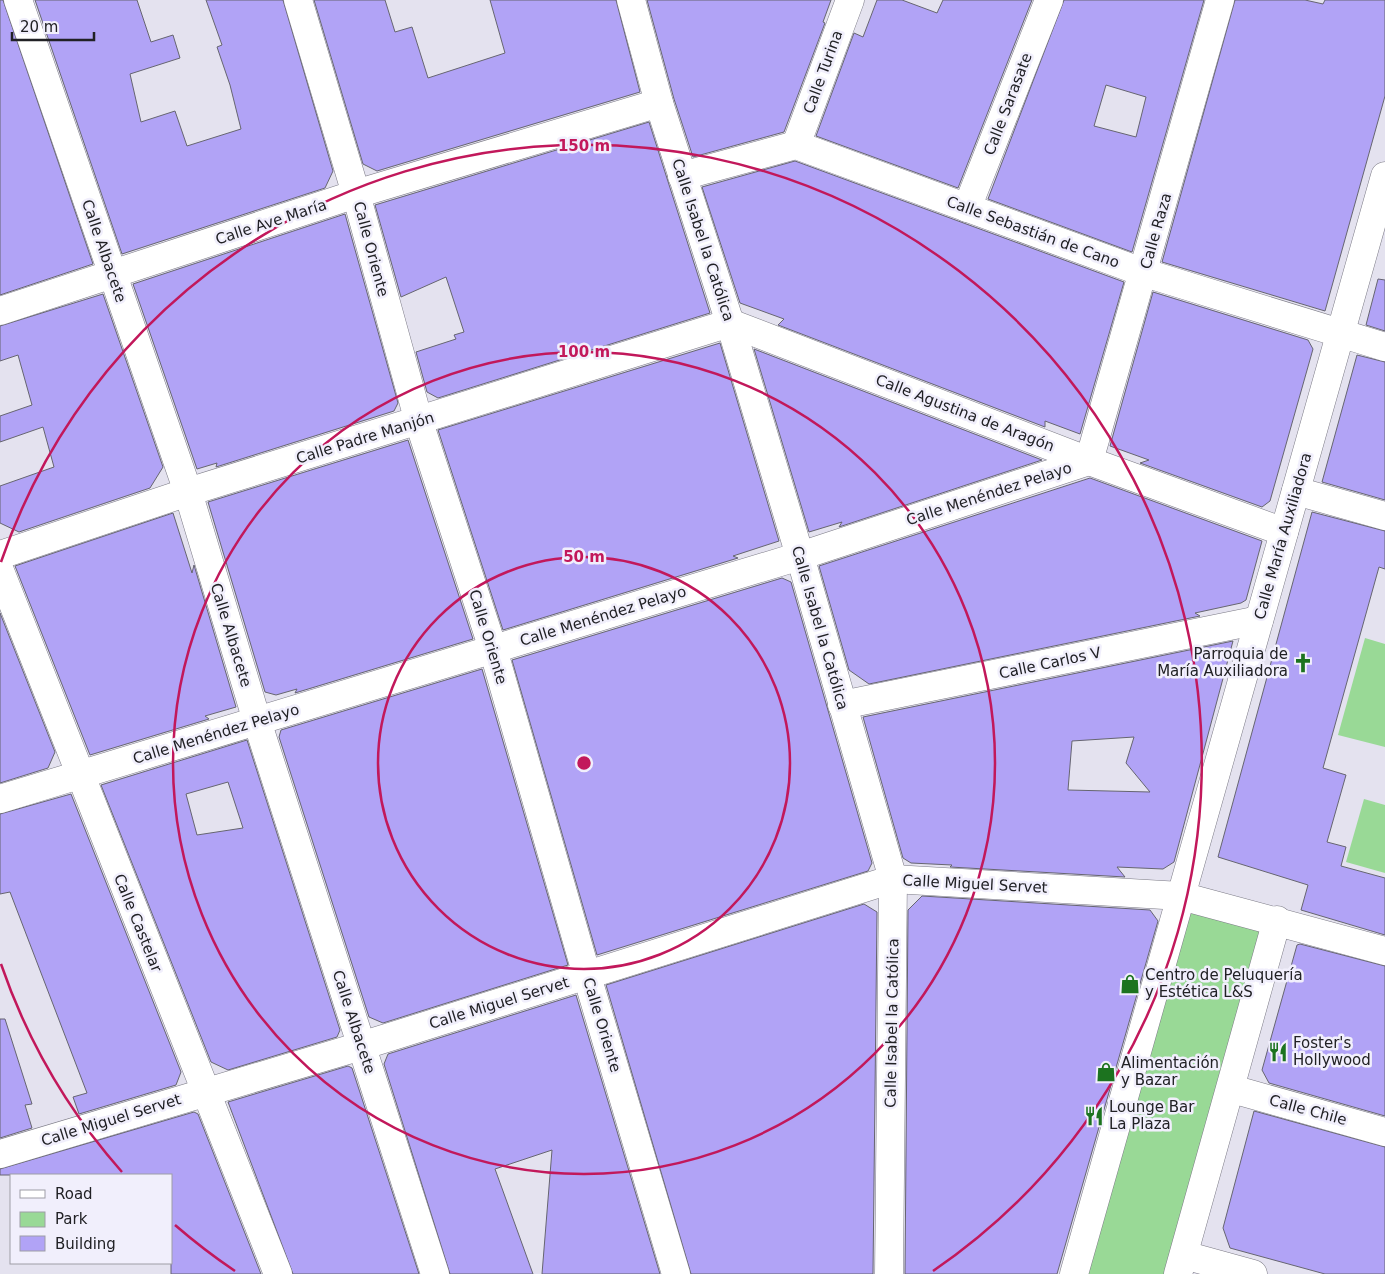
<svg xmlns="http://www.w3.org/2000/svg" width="1385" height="1274" font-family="'DejaVu Sans',sans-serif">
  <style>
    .green { fill: #99d996 }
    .building { fill: #b1a3f6; stroke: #666570; fill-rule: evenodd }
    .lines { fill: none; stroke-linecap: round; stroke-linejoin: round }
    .minor-casing { stroke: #7c7b86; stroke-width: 29 }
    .minor { stroke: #fff; stroke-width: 28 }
    .ring { fill: none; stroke: #c2185b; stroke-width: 2.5 }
    .labels { text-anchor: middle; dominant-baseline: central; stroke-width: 5; stroke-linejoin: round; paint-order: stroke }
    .street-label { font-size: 15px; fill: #212125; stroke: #f1effc }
    .poi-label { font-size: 15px; fill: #212125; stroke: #f1effc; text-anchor: start }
    .centre { fill: #c2185b; stroke: #f1effc; stroke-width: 2.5 }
    .ring-label { font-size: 15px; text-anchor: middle; font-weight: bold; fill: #c2185b; stroke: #f1effc; stroke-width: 5; stroke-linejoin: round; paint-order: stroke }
  </style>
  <rect width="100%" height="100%" fill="#e4e2ef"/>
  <g class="green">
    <path d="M1365 638 1385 644V747L1338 735Z"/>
    <path d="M1364 799 1385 805V873L1346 862Z"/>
    <path d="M1181 896 1277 920 1178 1274H1074Z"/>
  </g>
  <g class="building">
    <path d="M0 0H3L93 264 0 295Z"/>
    <path d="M35 0H137L151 42 173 35 180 58 130 74 141 122 175 111 187 146 241 129 230 85 217 47 222 45 206 0H283L333 171 325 188 122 254Z"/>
    <path d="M314 0H385L395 32 412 27 428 78 505 53 490 0H616L640 92 377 171 363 164Z"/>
    <path d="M647 0H831L823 22 825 23 784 132 693 157 674 99Z"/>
    <path d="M877 0H902L937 13 943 0H1032L958 188 816 136 854 33 863 37Z"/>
    <path d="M1064 0H1204L1132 252 988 199ZM1106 85 1146 97 1136 137 1094 126Z"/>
    <path d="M1235 0H1305L1323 4 1325 0H1385V96L1325 311 1162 262Z"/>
    <path d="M649 122 710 313 438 398 427 392 416 352 456 339 454 335 464 332 446 277 401 297 375 205Z"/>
    <path d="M795 161 1124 282 1080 434 1045 421V427L778 325 784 319 740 303 702 187Z"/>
    <path d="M345 214 398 403 394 411 216 467 217 463 197 469 133 284Z"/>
    <path d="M1378 279 1385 280V331L1366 325Z"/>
    <path d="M1153 292 1308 340 1313 349 1270 501 1262 507 1140 463 1149 460 1110 446Z"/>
    <path d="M103 294 163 467 150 488 19 532 0 523V486L54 467 43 427 0 442V416L32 405 18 355 0 361V326Z"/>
    <path d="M720 343 779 541 733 556 738 558 503 630 438 430Z"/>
    <path d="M754 349 1042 460 839 527 842 522 809 532Z"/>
    <path d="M1357 355 1385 362V500L1322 482Z"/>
    <path d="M408 440 473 639 295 693 297 689 276 695 265 692 208 502Z"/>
    <path d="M1090 478 1262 541 1246 600 1241 603 1195 613 1200 616 869 684 849 670 819 566Z"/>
    <path d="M1312 512 1385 531V569L1379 567 1323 768 1346 775 1327 842 1346 847 1341 866 1385 878V935L1301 910 1308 885 1218 857Z"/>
    <path d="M173 513 192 573 194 565 236 707 205 716 209 719 90 755 15 566Z"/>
    <path d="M782 578 791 582 872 863 868 871 597 955 512 660Z"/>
    <path d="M0 613 55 752 48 768 0 783Z"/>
    <path d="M1233 641 1174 862 1163 869 1117 867 1125 877 950 867 952 865 911 863 903 858 863 717ZM1134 737 1126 763 1150 792 1068 790 1072 741Z"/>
    <path d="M482 669 568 965 383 1023 369 1017 279 737 281 730Z"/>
    <path d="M247 740 340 1030 337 1037 228 1070 211 1062 101 785ZM228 782 243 828 197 835 186 794Z"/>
    <path d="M71 794 181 1072 176 1085 79 1114 73 1097 87 1093 10 892 0 894V814Z"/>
    <path d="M922 896 1150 910 1158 921 1057 1274H905L908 910Z"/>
    <path d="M864 904 877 912 873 1274H691L606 985Z"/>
    <path d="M1300 944 1385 966V1116L1269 1083 1262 1070 1297 945Z"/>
    <path d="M576 995 660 1274H542L552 1150 495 1169 533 1274H450L384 1064 388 1054Z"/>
    <path d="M0 1019H5L32 1104 25 1105 32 1128 0 1138Z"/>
    <path d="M348 1066 352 1068 419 1274H293L228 1102Z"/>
    <path d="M1254 1111 1385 1147V1274H1325L1230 1248 1223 1228Z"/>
    <path d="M194 1112 198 1114 261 1274H171V1175H0V1169Z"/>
  </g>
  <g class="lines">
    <defs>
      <g id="minor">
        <path d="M18 0 188 492 257 721 435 1274"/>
        <path d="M298 0 356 194 419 422 493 649 587 976 676 1274"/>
        <path d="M631 0 659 103 730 323 800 556 893 879 889 1274"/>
        <path d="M796 145 850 0"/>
        <path d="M682 176 796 145 1145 273 1385 347"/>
        <path d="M967 208 1049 0"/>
        <path d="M0 311 356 194 659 103"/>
        <path d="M1296 491 1385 516"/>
        <path d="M0 555 188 492 730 323 1089 461 1284 532"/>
        <path d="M0 571 278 1274"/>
        <path d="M842 705 1259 620"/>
        <path d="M0 799 800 556 1089 461 1220 0"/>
        <path d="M1232 1089 1385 1132"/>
        <path d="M0 1154 361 1046 893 879 1181 896 1385 951"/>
        <path d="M1184 1255 1253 1274"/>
        <path d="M1074 1274 1385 176"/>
        <path d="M1178 1274 1277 920"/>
      </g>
    </defs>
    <use href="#minor" class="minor-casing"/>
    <use href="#minor" class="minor"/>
  </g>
  <g class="ring">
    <circle cx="584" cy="763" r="206"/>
    <circle cx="584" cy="763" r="411"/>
    <path d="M235 1271A617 617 0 0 1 175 1225M122 1172A617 617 0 0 1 1 964M1 562A617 617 0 1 1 933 1271"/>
  </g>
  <defs>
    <symbol id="church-bare" viewBox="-9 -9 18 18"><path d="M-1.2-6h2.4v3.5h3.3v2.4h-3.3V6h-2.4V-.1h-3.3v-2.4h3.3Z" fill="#1c731f" stroke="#f1effc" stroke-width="2.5" paint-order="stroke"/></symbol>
    <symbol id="shop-bare" viewBox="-9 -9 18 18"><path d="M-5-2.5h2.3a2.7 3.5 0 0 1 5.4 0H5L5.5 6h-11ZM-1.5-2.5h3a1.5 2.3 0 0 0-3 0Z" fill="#1c731f" stroke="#f1effc" stroke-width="2.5" paint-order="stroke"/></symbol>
    <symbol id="restaurant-bare" viewBox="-9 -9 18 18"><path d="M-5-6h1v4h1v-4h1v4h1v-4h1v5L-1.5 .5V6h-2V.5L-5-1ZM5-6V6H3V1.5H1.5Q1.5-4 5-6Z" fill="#1c731f" stroke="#f1effc" stroke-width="2.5" paint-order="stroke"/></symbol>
  </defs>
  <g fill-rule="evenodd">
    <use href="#church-bare" x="1289" y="649" width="28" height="28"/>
    <use href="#shop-bare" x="1116" y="970" width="28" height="28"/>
    <use href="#restaurant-bare" x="1264" y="1038" width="28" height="28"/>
    <use href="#shop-bare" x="1092" y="1058" width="28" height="28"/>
    <use href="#restaurant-bare" x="1080" y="1102" width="28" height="28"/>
  </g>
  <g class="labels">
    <g class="street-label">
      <text transform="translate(823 72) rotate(-70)">Calle Turina</text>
      <text transform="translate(1008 104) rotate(-69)">Calle Sarasate</text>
      <text transform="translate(271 222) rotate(-18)">Calle Ave María</text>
      <text transform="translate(1156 231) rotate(-74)">Calle Raza</text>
      <text transform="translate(1033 232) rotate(20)">Calle Sebastián de Cano</text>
      <text transform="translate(703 240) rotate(72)">Calle Isabel la Católica</text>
      <text transform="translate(371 249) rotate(75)">Calle Oriente</text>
      <text transform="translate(104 251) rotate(71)">Calle Albacete</text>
      <text transform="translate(965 413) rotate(21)">Calle Agustina de Aragón</text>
      <text transform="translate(365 438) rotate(-17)">Calle Padre Manjón</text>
      <text transform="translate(989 494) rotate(-18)">Calle Menéndez Pelayo</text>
      <text transform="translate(1283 536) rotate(-74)">Calle María Auxiliadora</text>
      <text transform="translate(603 616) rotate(-17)">Calle Menéndez Pelayo</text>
      <text transform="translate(820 628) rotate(74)">Calle Isabel la Católica</text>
      <text transform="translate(231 635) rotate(73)">Calle Albacete</text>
      <text transform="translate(488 637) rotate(73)">Calle Oriente</text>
      <text transform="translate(1050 663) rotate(-12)">Calle Carlos V</text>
      <text transform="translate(216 734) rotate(-17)">Calle Menéndez Pelayo</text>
      <text transform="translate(975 884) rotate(3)">Calle Miguel Servet</text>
      <text transform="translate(138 923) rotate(68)">Calle Castelar</text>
      <text transform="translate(499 1003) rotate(-17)">Calle Miguel Servet</text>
      <text transform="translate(354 1022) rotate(72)">Calle Albacete</text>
      <text transform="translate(892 1023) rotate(-89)">Calle Isabel la Católica</text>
      <text transform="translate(602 1025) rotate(73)">Calle Oriente</text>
      <text transform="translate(1308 1110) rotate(15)">Calle Chile</text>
      <text transform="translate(111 1120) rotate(-17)">Calle Miguel Servet</text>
    </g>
    <g class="poi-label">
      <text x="1288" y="654" text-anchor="end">Parroquia de<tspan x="1288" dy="17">María Auxiliadora</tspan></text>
      <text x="1145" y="975">Centro de Peluquería<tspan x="1145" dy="17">y Estética L&amp;S</tspan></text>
      <text x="1293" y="1043">Foster's<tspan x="1293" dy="17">Hollywood</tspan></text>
      <text x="1121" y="1063">Alimentación<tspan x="1121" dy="17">y Bazar</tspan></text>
      <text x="1109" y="1107">Lounge Bar<tspan x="1109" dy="17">La Plaza</tspan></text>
    </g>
  </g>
  <circle cx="584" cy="763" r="8" class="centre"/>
  <g class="ring-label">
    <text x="584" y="151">150 m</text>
    <text x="584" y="357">100 m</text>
    <text x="584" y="562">50 m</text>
  </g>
  <rect x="10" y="1174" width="162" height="90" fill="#f1effc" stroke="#9e9da6"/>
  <rect x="20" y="1190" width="25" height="8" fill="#ffffff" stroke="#9e9da6"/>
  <text x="55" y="1199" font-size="15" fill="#212125">Road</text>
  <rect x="20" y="1212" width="25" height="15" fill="#99d996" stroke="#9e9da6"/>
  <text x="55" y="1224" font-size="15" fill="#212125">Park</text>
  <rect x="20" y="1236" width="25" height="15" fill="#b1a3f6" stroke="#9e9da6"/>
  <text x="55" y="1249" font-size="15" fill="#212125">Building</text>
  <path d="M12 32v8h82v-8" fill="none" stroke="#212125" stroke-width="2.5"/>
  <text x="20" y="32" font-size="15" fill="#212125" stroke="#f1effc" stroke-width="4" paint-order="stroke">20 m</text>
</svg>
